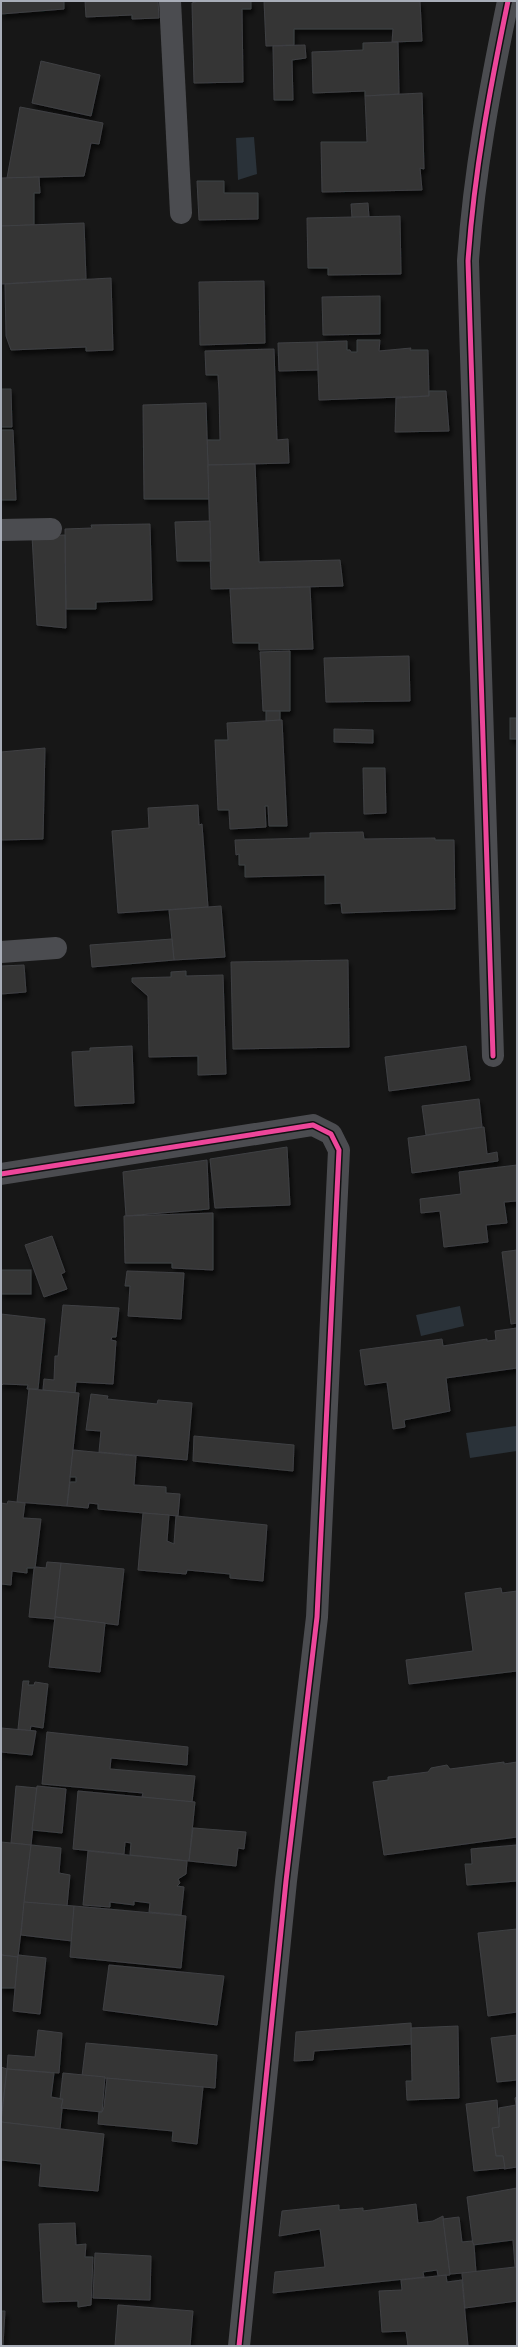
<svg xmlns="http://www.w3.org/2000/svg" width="518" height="2347" font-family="Mulish,sans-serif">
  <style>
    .water { fill: #2a3239 }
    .building { fill: #353536; stroke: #3f4043; filter: url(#shadow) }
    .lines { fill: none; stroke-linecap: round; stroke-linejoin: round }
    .minor { stroke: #4b4c50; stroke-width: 22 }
    .cycleway-casing { stroke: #111113; stroke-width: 8 }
    .cycleway { stroke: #ed469a; stroke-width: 5 }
  </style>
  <defs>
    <filter id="shadow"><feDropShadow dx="2.5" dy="4.5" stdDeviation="2" flood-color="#0009"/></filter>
  </defs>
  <rect width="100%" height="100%" fill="#171717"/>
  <g class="water">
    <path d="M254 137 257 174 238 180 236 138Z"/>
    <path d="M460 1306 464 1326 421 1336 416 1315Z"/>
    <path d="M516 1426 517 1451 470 1458 466 1433Z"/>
  </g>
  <g class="building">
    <path d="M1 1H64V9L1 14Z"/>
    <path d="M85 1H158L159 18 132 19V15L86 17Z"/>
    <path d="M198 1H251V9H242L243 82 194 83 192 3Z"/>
    <path d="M264 1H420L422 41 392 42 393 29H294V45L266 46Z"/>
    <path d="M398 42 399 94 365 96V91L313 93 312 52 363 50V43Z"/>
    <path d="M305 45 306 58 292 60 293 100H274L273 46Z"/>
    <path d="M41 61 100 75 91 116 32 103Z"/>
    <path d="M422 93 424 169 420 168 422 190 322 192 321 142H367L365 96Z"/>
    <path d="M20 107 103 123 99 144 91 143 84 176 7 178Z"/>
    <path d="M39 177 40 193H34V225L1 226V178Z"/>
    <path d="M197 181H224V193H258V219L199 220Z"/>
    <path d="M368 203 369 217 352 218 351 204Z"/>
    <path d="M400 216 401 274 328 275V268H308L307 218Z"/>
    <path d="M84 223 86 279 1 284V226Z"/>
    <path d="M111 278 113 350 86 351V347L11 350 6 336 5 284Z"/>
    <path d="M264 281 265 343 200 345 199 282Z"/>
    <path d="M380 296V334L323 335 322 297Z"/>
    <path d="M357 340H380L379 351 411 348 410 350H428L429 396 319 400 317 342 347 341V350H350L351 352H357Z"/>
    <path d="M317 342 318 370 279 371 278 343Z"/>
    <path d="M274 349 277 440 288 439 289 463 208 465 207 440H220L219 392 218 375H206L205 351Z"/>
    <path d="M1 389H11L12 427H1Z"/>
    <path d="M429 391H446L449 431 395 432 396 398 429 396Z"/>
    <path d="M206 403 209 499H144L143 405Z"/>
    <path d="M1 430H13L16 500H1Z"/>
    <path d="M255 464 259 562 340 560 343 586 211 589 208 465Z"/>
    <path d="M210 521 211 561H177L175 522Z"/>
    <path d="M150 524 152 600 96 602V609H66L65 529 92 528 91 525Z"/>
    <path d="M65 535 66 628 37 625 32 536Z"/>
    <path d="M310 587 313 649 259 650V643H233L230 589Z"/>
    <path d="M290 651V711H263L260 652Z"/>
    <path d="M409 656 410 701 326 702 324 658Z"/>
    <path d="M266 711H280V720L266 721Z"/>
    <rect x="510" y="718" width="7" height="21"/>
    <path d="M282 720 287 826H269L268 806H265L266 827 230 829 229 810H218L215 740H228L227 723Z"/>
    <path d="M334 729 373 730V743L334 742Z"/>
    <path d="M45 748 43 839 1 840V752Z"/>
    <path d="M363 768H385L386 813 364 814Z"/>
    <path d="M198 805 199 825 202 824 208 907 118 913 112 831 149 828 148 808Z"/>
    <path d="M363 832 364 839 435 838V840H454L455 909 342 913 341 903 325 904V875L245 877V865H239V854L236 855 235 840 310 838V833Z"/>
    <path d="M221 906 225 957 174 960 169 910Z"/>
    <path d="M172 939 174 960 92 967 90 945Z"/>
    <path d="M348 960 349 1047 233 1049 231 962Z"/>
    <path d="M24 965 26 992 1 994V966Z"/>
    <path d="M186 971V976L223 975 226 1074 198 1075V1056L149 1057 148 996 132 982V978L171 977V972Z"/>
    <path d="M132 1046 134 1103 75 1106 72 1052 90 1051V1048Z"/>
    <path d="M466 1046 470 1080 389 1091 385 1057Z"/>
    <path d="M479 1099 482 1127 426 1135 422 1106Z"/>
    <path d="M484 1127 487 1154 497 1152 498 1161 412 1173 408 1138Z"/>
    <path d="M287 1147 290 1205 215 1208 210 1159Z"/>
    <path d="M207 1160 209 1209 126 1216 123 1172Z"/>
    <path d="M517 1165V1201L504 1202 507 1223 486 1225 488 1242 444 1247 440 1211 421 1213 420 1199 461 1194 459 1172Z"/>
    <path d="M213 1213V1270L172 1268V1263H125L124 1216Z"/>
    <path d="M52 1236 65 1272 61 1274 67 1289 44 1297 25 1245Z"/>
    <path d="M517 1250V1323L511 1324 502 1252Z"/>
    <rect x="1" y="1270" width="30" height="24"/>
    <path d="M127 1271 184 1273 181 1319 128 1316 130 1286H125Z"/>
    <path d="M63 1305 119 1308 116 1337H112L111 1340 116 1341 113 1384 76 1382 75 1393 43 1390 44 1379 54 1380 55 1356H58Z"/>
    <path d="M1 1314 45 1319 38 1389H27L28 1385 3 1384 1 1386Z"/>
    <path d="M517 1328V1368L446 1378 450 1411 404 1420 405 1427 393 1429 387 1382 365 1385 360 1350 442 1339 443 1346 487 1339V1341L496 1340 495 1331Z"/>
    <path d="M29 1389 79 1393 67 1506 17 1502Z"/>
    <path d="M91 1394 108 1396 107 1399 157 1404 158 1400 192 1403 187 1460 99 1452 101 1431 86 1430Z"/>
    <path d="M194 1436 294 1445 293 1471 193 1461Z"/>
    <path d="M73 1450 136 1456 134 1485 166 1487V1493L180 1494 178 1516 98 1509V1504L89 1503 88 1508 67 1506 70 1482H76V1477H70Z"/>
    <path d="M8 1501 25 1503 23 1518 41 1519 35 1568H27V1573L12 1571 11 1585 1 1584V1503L7 1504Z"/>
    <path d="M143 1513 169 1515 167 1541 174 1544 176 1516 267 1525 263 1581 230 1578V1574L187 1570 186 1574 138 1570Z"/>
    <path d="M47 1562 61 1563 55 1619 29 1617 34 1569 35 1567 46 1568Z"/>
    <path d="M61 1563 124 1569 118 1625 55 1617Z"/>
    <path d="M501 1588 502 1593 517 1591V1671L409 1684 406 1660 473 1651 465 1593Z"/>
    <path d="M55 1617 105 1623 100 1672 49 1667Z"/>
    <path d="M23 1681H29L28 1685H34L35 1682 48 1684 43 1728 31 1726 30 1731 18 1729Z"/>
    <path d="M1 1728 36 1731 32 1755 1 1752Z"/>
    <path d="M47 1732 188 1747 187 1765 111 1758 110 1769 195 1776 192 1802 142 1797 143 1793 42 1784Z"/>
    <path d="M504 1762V1764L517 1762V1837L384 1855 373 1782 388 1780V1777L428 1772 431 1768 447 1765 450 1769Z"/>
    <path d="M16 1786 37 1788 31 1845 11 1843Z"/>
    <path d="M37 1786 66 1789 62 1833 32 1830Z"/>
    <path d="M78 1791 195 1802 189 1861 130 1855 131 1843 125 1842 124 1854 73 1849Z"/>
    <path d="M193 1828 246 1832 244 1849 238 1848 236 1866 189 1861Z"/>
    <path d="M1 1842 31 1845 18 1957 1 1955Z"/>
    <path d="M31 1845 61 1848 59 1873 70 1875 67 1906 24 1902Z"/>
    <path d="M517 1845V1881L467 1885 465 1864H472L471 1849Z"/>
    <path d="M88 1851 187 1861 186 1874 178 1879 180 1883 177 1886 184 1887 181 1915 149 1912 150 1903 134 1901V1905L110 1902V1907L83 1905Z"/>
    <path d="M24 1902 74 1906 72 1941 21 1935Z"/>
    <path d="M74 1906 186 1916 181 1968 70 1957Z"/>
    <path d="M517 1929V2012L488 2016 478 1933Z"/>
    <path d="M1 1955 18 1957 15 1988H1Z"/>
    <path d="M18 1955 46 1958 40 2014 13 2011Z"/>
    <path d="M109 1965 224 1976 217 2025 103 2010Z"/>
    <path d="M411 2023 412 2044 314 2051 313 2060 294 2061 296 2032Z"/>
    <path d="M458 2026 459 2098 407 2100 406 2081H412L411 2028Z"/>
    <path d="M38 2030 62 2033 59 2073 7 2069 8 2055 35 2057Z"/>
    <path d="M517 2035V2080L497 2082 491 2038Z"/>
    <path d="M86 2043 217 2055 215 2088 82 2076Z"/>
    <path d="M1 2067 7 2069 1 2120Z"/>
    <path d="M7 2069 54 2073 51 2097 63 2099 60 2129 1 2122Z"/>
    <path d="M63 2073 105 2077 102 2112 61 2108 63 2099H60Z"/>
    <path d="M107 2078 203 2087 197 2144 172 2141 173 2131 98 2124 99 2112H102L104 2107Z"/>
    <path d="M517 2097V2167L504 2169 503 2156H496L492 2128 499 2127V2108L516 2105 515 2098Z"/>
    <path d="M497 2100 499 2127 492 2128 496 2156H503L505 2168 474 2171 466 2104Z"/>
    <path d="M1 2122 104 2134 98 2191 39 2186 41 2164 1 2160Z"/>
    <path d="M517 2188V2267H515L513 2240 473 2245 467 2197Z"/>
    <path d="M416 2204 418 2223 433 2221 443 2216 450 2275 438 2276 437 2270 423 2272 424 2277 273 2293 275 2272 325 2267 320 2229 279 2236 282 2211 339 2205V2210L363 2208V2211Z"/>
    <path d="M459 2217 462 2242 472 2241 474 2245 476 2272 450 2274 443 2219Z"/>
    <path d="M75 2223 76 2245 86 2244 85 2257H93L91 2305 78 2307V2301L43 2302 39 2224Z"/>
    <path d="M95 2253 151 2256 150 2300 93 2298Z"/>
    <path d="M515 2267H517V2301L465 2308 462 2273Z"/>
    <path d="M446 2275 447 2282 462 2280 468 2346H408L406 2331 382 2332 379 2291 402 2290 401 2280Z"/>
    <path d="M118 2305 193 2311 190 2346H115Z"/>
    <path d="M1 2311H5L3 2345H1Z"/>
  </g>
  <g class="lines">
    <g class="minor">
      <path d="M170 1 181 213"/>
      <path d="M1 530 51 529"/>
      <path d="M1 952 56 948"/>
      <path d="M493 1056 468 261C474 173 490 88 508 1"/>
      <path d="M1 1174 313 1125 331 1134 339 1150 317 1617 286 1881 239 2346"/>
    </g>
    <defs>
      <g id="cycleway">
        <path d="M493 1056 468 261C474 173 490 88 508 1"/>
        <path d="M1 1174 313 1125 331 1134 339 1150 317 1617 286 1881 239 2346"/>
      </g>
    </defs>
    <use href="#cycleway" class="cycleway-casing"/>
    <use href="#cycleway" class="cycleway"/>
  </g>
  <rect width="518" height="2347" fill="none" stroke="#a8adb8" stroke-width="4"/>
</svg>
